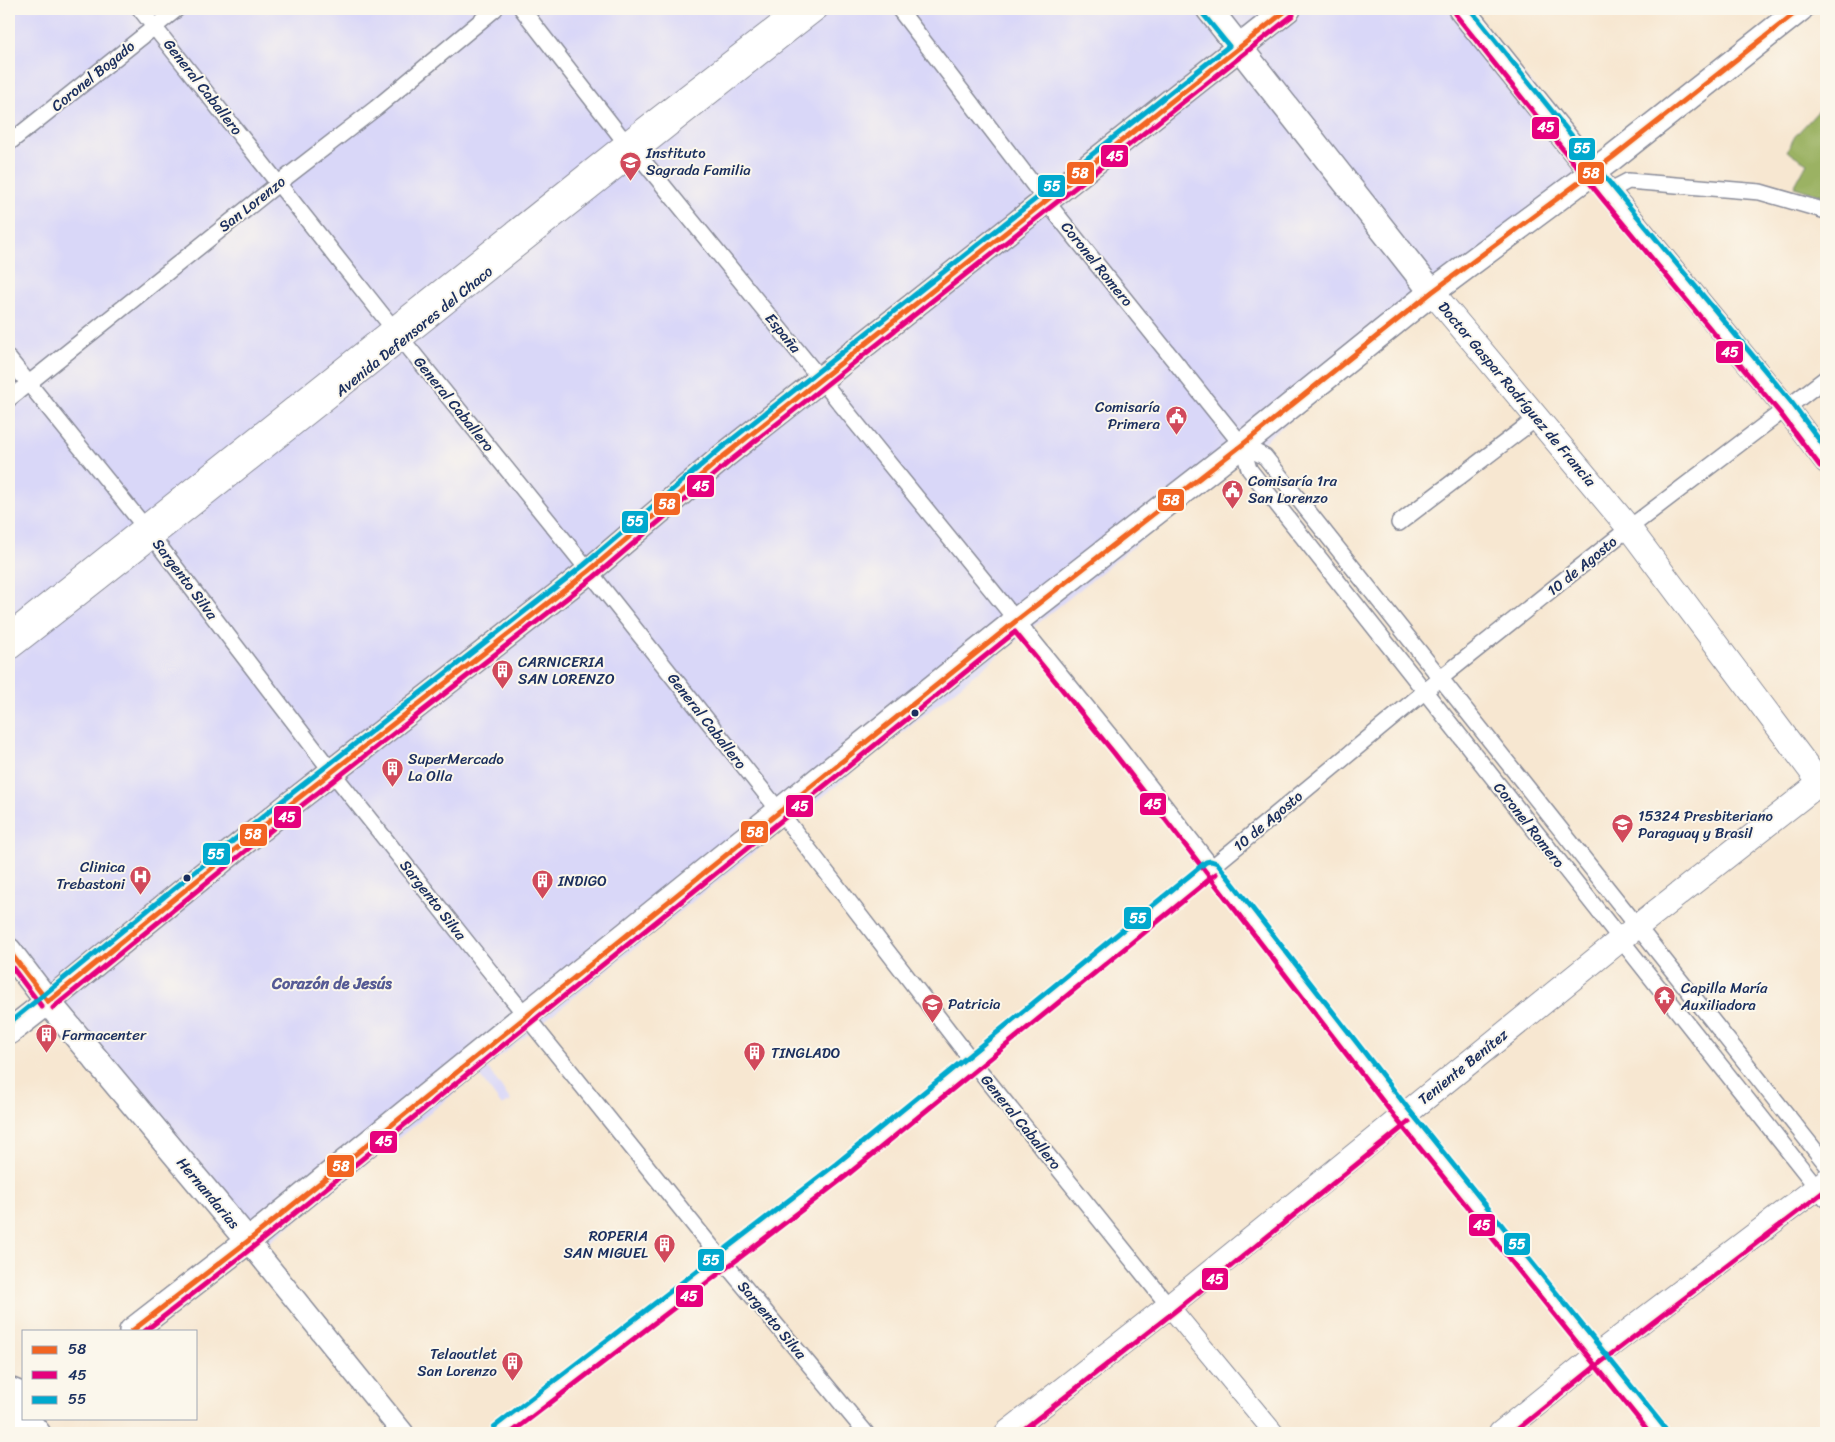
<svg xmlns="http://www.w3.org/2000/svg" width="1835" height="1442" font-family="Sriracha,sans-serif">
  <style>
    .built { fill: #d9d7f8 }
    .forest { fill: #9bb264; stroke: #5b7061 }
    .lines { fill: none; stroke-linecap: round; stroke-linejoin: round }
    .minor-casing { stroke: #898b98; stroke-width: 18 }
    .tertiary-casing { stroke: #898b98; stroke-width: 21 }
    .secondary-casing { stroke: #898b98; stroke-width: 24 }
    .primary-casing { stroke: #898b98; stroke-width: 26 }
    .trunk-casing { stroke: #898b98; stroke-width: 28 }
    .minor { stroke: #fff; stroke-width: 15 }
    .tertiary { stroke: #fff; stroke-width: 19 }
    .secondary { stroke: #fff; stroke-width: 21 }
    .primary { stroke: #fff; stroke-width: 24 }
    .trunk { stroke: #fff; stroke-width: 25 }
    .bus-1-casing { stroke: #fbf7ec; stroke-width: 9 }
    .bus-2-casing { stroke: #fbf7ec; stroke-width: 9 }
    .bus-3-casing { stroke: #fbf7ec; stroke-width: 9 }
    .bus-1 { stroke: #f26522; stroke-width: 5 }
    .bus-2 { stroke: #e5007d; stroke-width: 5 }
    .bus-3 { stroke: #00a9ce; stroke-width: 5 }
    .bus-dot { fill: #1b2f5e; stroke: #fbf7ec; stroke-width: 2 }
    .labels { text-anchor: middle; dominant-baseline: central; stroke-width: 4; stroke-linejoin: round; paint-order: stroke }
    .street-label { font-size: 15px; fill: #1b2f5e; stroke: #fbf7ec }
    .poi-label { font-size: 15px; fill: #1b2f5e; stroke: #fbf7ec; text-anchor: start }
    .neighbourhood-label { font-size: 16px; font-weight: bold; fill: #565b95; stroke: #fbf7ec }
    .line-badge { stroke: #fbf7ec; stroke-width: 2 }
    .badge-label { font-size: 14px; text-anchor: middle; font-weight: bold; fill: #fff }
  </style>
  <rect width="100%" height="100%" fill="#fbf7ec"/>
  <filter id="ink" filterUnits="userSpaceOnUse"><feTurbulence type="fractalNoise" baseFrequency=".02" numOctaves="2"/><feDisplacementMap in="SourceGraphic" scale="10" xChannelSelector="R" yChannelSelector="G"/><feConvolveMatrix kernelMatrix="1 2 1 2 8 2 1 2 1" color-interpolation-filters="sRGB"/></filter>
  <filter id="wash" filterUnits="userSpaceOnUse"><feTurbulence type="fractalNoise" baseFrequency=".0096" numOctaves="4" result="noise"/><feDisplacementMap in="SourceGraphic" scale="20" xChannelSelector="R" yChannelSelector="G"/><feGaussianBlur stdDeviation="1.12" result="paint"/><feColorMatrix in="noise" values="0 0 0 0 0 0 0 0 0 0 0 0 0 0 0 0 0 1.4 0 .05"/><feComposite in="paint" operator="in"/></filter>
  <g filter="url(#wash)">
    <rect width="100%" height="100%" fill="#f7e7d1"/>
    <path class="built" d="M9 9H1471L1601 170 487 1067 511 1101 502 1106 478 1074 253 1255 9 958Z"/>
    <path class="forest" d="M1821 108 1826 114V197L1794 187 1807 163 1787 151 1795 136Z"/>
  </g>
  <g filter="url(#ink)">
    <g class="lines">
      <defs>
        <g id="minor">
          <path d="M140 9 392 327 589 571 780 812 972 1061 1169 1306"/>
          <path d="M522 9 625 142 636 152 1120 748 1404 1116"/>
          <path d="M899 9 1046 201 1242 445 1249 469 1826 1199"/>
          <path d="M9 143 177 9"/>
          <path d="M1607 192 1628 181 1760 192 1826 211"/>
          <path d="M9 359 144 526 332 772 485 965 723 1261 866 1433"/>
          <path d="M9 399 279 183 376 108 495 9"/>
          <path d="M1242 445 1265 457 1826 1164"/>
          <path d="M1399 523 1537 418"/>
          <path d="M499 1433 841 1170 1211 868 1441 678 1629 528 1826 378"/>
        </g>
        <g id="tertiary">
          <path d="M9 633 625 142 797 9"/>
          <path d="M9 651C281 440 547 221 819 9"/>
          <path d="M1404 1116 1659 1433"/>
          <path d="M1169 1306 1274 1433"/>
        </g>
        <g id="secondary">
          <path d="M248 1241 403 1433"/>
          <path d="M9 1393 24 1412"/>
          <path d="M28 1418 40 1433"/>
          <path d="M9 1431 25 1418"/>
        </g>
        <g id="primary">
          <path d="M1592 172 1786 408 1826 461"/>
          <path d="M1007 1433 1169 1306 1620 940 1820 783 1629 528 1432 292"/>
          <path d="M1501 1433 1596 1356 1826 1181"/>
        </g>
        <g id="trunk">
          <path d="M1209 9 1432 292"/>
          <path d="M1461 9 1592 172"/>
          <path d="M9 951 48 1002 248 1241"/>
          <path d="M9 1032 59 993 287 807 589 571 725 455 1288 9"/>
          <path d="M132 1331 248 1241 525 1016 1016 621 1242 445 1432 292 1613 157 1800 9"/>
          <path d="M9 1390 24 1396"/>
        </g>
      </defs>
      <use href="#minor" class="minor-casing"/>
      <use href="#tertiary" class="tertiary-casing"/>
      <use href="#secondary" class="secondary-casing"/>
      <use href="#primary" class="primary-casing"/>
      <use href="#trunk" class="trunk-casing"/>
      <use href="#minor" class="minor"/>
      <use href="#tertiary" class="tertiary"/>
      <use href="#secondary" class="secondary"/>
      <use href="#primary" class="primary"/>
      <use href="#trunk" class="trunk"/>
      <defs>
        <g id="bus-1">
          <path d="M9 951 48 1002"/>
          <path d="M48 1002 287 807 589 571 725 455 1288 9"/>
          <path d="M132 1331 248 1241 1016 621 1242 445 1432 292 1613 157 1800 9"/>
        </g>
        <g id="bus-2">
          <path d="M1455 14 1601 197 1780 413 1820 466"/>
          <path d="M9 963 42 1007"/>
          <path d="M53 1008 292 813 594 577 730 461 1293 15"/>
          <path d="M145 1331 253 1247 1015 632 1114 753 1398 1121 1650 1433"/>
          <path d="M511 1433 846 1176 1216 874"/>
          <path d="M1019 1433 1174 1312 1409 1122"/>
          <path d="M1513 1433 1601 1362 1826 1190"/>
        </g>
        <g id="bus-3">
          <path d="M1470 9 1613 187 1792 403 1826 449"/>
          <path d="M9 1023 282 801 584 565 720 449 1229 46 1203 14"/>
          <path d="M494 1427 836 1164 1206 862 1211 861 1217 863 1410 1111 1665 1428"/>
        </g>
      </defs>
      <use href="#bus-1" class="bus-1-casing"/>
      <use href="#bus-2" class="bus-2-casing"/>
      <use href="#bus-3" class="bus-3-casing"/>
      <use href="#bus-1" class="bus-1"/>
      <use href="#bus-2" class="bus-2"/>
      <use href="#bus-3" class="bus-3"/>
    </g>
  </g>
  <defs>
    <symbol id="university-pin" viewBox="-11 -11 22 30"><path d="M0 17L-7.5 6A9.5 9.5 0 1 1 7.5 6Z" fill="#d1495b" stroke="#fbf7ec"/><path d="M0-5L7-2L0 1L-7-2ZM-4 1L0 2.5L4 1V4Q0 6-4 4Z" fill="#fff"/></symbol>
    <symbol id="civic-pin" viewBox="-11 -11 22 30"><path d="M0 17L-7.5 6A9.5 9.5 0 1 1 7.5 6Z" fill="#d1495b" stroke="#fbf7ec"/><path d="M-.6-6.5H3V-4.5H.6V-3L4-1V1h2V6H-6V1h2V-1L-.6-3ZM-1.2 2.5V6h2.4V2.5Z" fill="#fff"/></symbol>
    <symbol id="building-pin" viewBox="-11 -11 22 30"><path d="M0 17L-7.5 6A9.5 9.5 0 1 1 7.5 6Z" fill="#d1495b" stroke="#fbf7ec"/><path d="M-4-6H4V6H1V3H-1V6H-4ZM-2.5-4.3h1.7v1.8h-1.7ZM.8-4.3h1.7v1.8H.8ZM-2.5-1h1.7V.8h-1.7ZM.8-1h1.7V.8H.8Z" fill="#fff"/></symbol>
    <symbol id="school-pin" viewBox="-11 -11 22 30"><path d="M0 17L-7.5 6A9.5 9.5 0 1 1 7.5 6Z" fill="#d1495b" stroke="#fbf7ec"/><path d="M0-5L7-2L0 1L-7-2ZM-4 1L0 2.5L4 1V4Q0 6-4 4Z" fill="#fff"/></symbol>
    <symbol id="hospital-pin" viewBox="-11 -11 22 30"><path d="M0 17L-7.5 6A9.5 9.5 0 1 1 7.5 6Z" fill="#d1495b" stroke="#fbf7ec"/><path d="M-5-5h3v3.5h4V-5h3V5h-3V1.5h-4V5h-3Z" fill="#fff"/></symbol>
    <symbol id="temple-pin" viewBox="-11 -11 22 30"><path d="M0 17L-7.5 6A9.5 9.5 0 1 1 7.5 6Z" fill="#d1495b" stroke="#fbf7ec"/><path d="M0-6L5-2H3V0L6.5 2.5H4V6H1.5V3h-3V6H-4V2.5H-6.5L-3 0V-2H-5Z" fill="#fff"/></symbol>
  </defs>
  <g fill-rule="evenodd">
    <use href="#university-pin" x="618" y="150" width="25" height="34"/>
    <use href="#civic-pin" x="1164" y="404" width="25" height="34"/>
    <use href="#civic-pin" x="1220" y="478" width="25" height="34"/>
    <use href="#building-pin" x="490" y="658" width="25" height="34"/>
    <use href="#building-pin" x="380" y="756" width="25" height="34"/>
    <use href="#school-pin" x="1610" y="812" width="25" height="34"/>
    <use href="#hospital-pin" x="128" y="864" width="25" height="34"/>
    <use href="#building-pin" x="530" y="868" width="25" height="34"/>
    <use href="#temple-pin" x="1652" y="984" width="25" height="34"/>
    <use href="#school-pin" x="920" y="992" width="25" height="34"/>
    <use href="#building-pin" x="34" y="1022" width="25" height="34"/>
    <use href="#building-pin" x="742" y="1040" width="25" height="34"/>
    <use href="#building-pin" x="652" y="1232" width="25" height="34"/>
    <use href="#building-pin" x="500" y="1350" width="25" height="34"/>
  </g>
  <g class="bus-dot">
    <circle cx="915" cy="713" r="4.5"/>
    <circle cx="187" cy="878" r="4.5"/>
  </g>
  <g class="labels">
    <g class="street-label">
      <text transform="translate(93 76) rotate(-39)">Coronel Bogado</text>
      <text transform="translate(203 87) rotate(52)">General Caballero</text>
      <text transform="translate(252 204) rotate(-38)">San Lorenzo</text>
      <text transform="translate(1097 264) rotate(51)">Coronel Romero</text>
      <text transform="translate(414 331) rotate(-39)">Avenida Defensores del Chaco</text>
      <text transform="translate(783 333) rotate(51)">España</text>
      <text transform="translate(1517 394) rotate(50)">Doctor Gaspar Rodríguez de Francia</text>
      <text transform="translate(454 404) rotate(51)">General Caballero</text>
      <text transform="translate(1582 566) rotate(-39)">10 de Agosto</text>
      <text transform="translate(185 579) rotate(53)">Sargento Silva</text>
      <text transform="translate(707 721) rotate(52)">General Caballero</text>
      <text transform="translate(1268 821) rotate(-40)">10 de Agosto</text>
      <text transform="translate(1529 825) rotate(52)">Coronel Romero</text>
      <text transform="translate(433 900) rotate(52)">Sargento Silva</text>
      <text transform="translate(1463 1067) rotate(-39)">Teniente Benítez</text>
      <text transform="translate(1021 1122) rotate(51)">General Caballero</text>
      <text transform="translate(208 1193) rotate(50)">Hernandarias</text>
      <text transform="translate(772 1320) rotate(50)">Sargento Silva</text>
    </g>
    <g class="poi-label">
      <text x="646" y="153">Instituto<tspan x="646" dy="17">Sagrada Familia</tspan></text>
      <text x="1160" y="407" text-anchor="end">Comisaría<tspan x="1160" dy="17">Primera</tspan></text>
      <text x="1248" y="481">Comisaría 1ra<tspan x="1248" dy="17">San Lorenzo</tspan></text>
      <text x="518" y="662">CARNICERIA<tspan x="518" dy="17">SAN LORENZO</tspan></text>
      <text x="408" y="759">SuperMercado<tspan x="408" dy="17">La Olla</tspan></text>
      <text x="1638" y="816">15324 Presbiteriano<tspan x="1638" dy="17">Paraguay y Brasil</tspan></text>
      <text x="125" y="867" text-anchor="end">Clinica<tspan x="125" dy="17">Trebastoni</tspan></text>
      <text x="558" y="881">INDIGO</text>
      <text x="1681" y="988">Capilla María<tspan x="1681" dy="17">Auxiliadora</tspan></text>
      <text x="948" y="1004">Patricia</text>
      <text x="62" y="1035">Farmacenter</text>
      <text x="771" y="1053">TINGLADO</text>
      <text x="648" y="1236" text-anchor="end">ROPERIA<tspan x="648" dy="17">SAN MIGUEL</tspan></text>
      <text x="497" y="1354" text-anchor="end">Telaoutlet<tspan x="497" dy="17">San Lorenzo</tspan></text>
    </g>
    <g class="neighbourhood-label">
      <text x="332" y="983">Corazón de Jesús</text>
    </g>
  </g>
  <g class="line-badge">
    <rect x="1531" y="116" width="29" height="24" rx="5" fill="#e5007d"/>
    <rect x="1568" y="137" width="28" height="24" rx="5" fill="#00a9ce"/>
    <rect x="1100" y="144" width="29" height="24" rx="5" fill="#e5007d"/>
    <rect x="1066" y="161" width="29" height="24" rx="5" fill="#f26522"/>
    <rect x="1577" y="161" width="28" height="24" rx="5" fill="#f26522"/>
    <rect x="1037" y="174" width="29" height="24" rx="5" fill="#00a9ce"/>
    <rect x="1715" y="340" width="29" height="24" rx="5" fill="#e5007d"/>
    <rect x="686" y="474" width="29" height="24" rx="5" fill="#e5007d"/>
    <rect x="1157" y="488" width="28" height="24" rx="5" fill="#f26522"/>
    <rect x="653" y="492" width="28" height="24" rx="5" fill="#f26522"/>
    <rect x="621" y="510" width="28" height="24" rx="5" fill="#00a9ce"/>
    <rect x="1139" y="792" width="28" height="24" rx="5" fill="#e5007d"/>
    <rect x="785" y="794" width="29" height="24" rx="5" fill="#e5007d"/>
    <rect x="273" y="805" width="29" height="24" rx="5" fill="#e5007d"/>
    <rect x="740" y="820" width="29" height="24" rx="5" fill="#f26522"/>
    <rect x="239" y="823" width="29" height="24" rx="5" fill="#f26522"/>
    <rect x="202" y="842" width="29" height="24" rx="5" fill="#00a9ce"/>
    <rect x="1123" y="906" width="29" height="24" rx="5" fill="#00a9ce"/>
    <rect x="369" y="1130" width="29" height="24" rx="5" fill="#e5007d"/>
    <rect x="326" y="1154" width="29" height="24" rx="5" fill="#f26522"/>
    <rect x="1468" y="1213" width="28" height="24" rx="5" fill="#e5007d"/>
    <rect x="1503" y="1232" width="28" height="24" rx="5" fill="#00a9ce"/>
    <rect x="697" y="1248" width="28" height="24" rx="5" fill="#00a9ce"/>
    <rect x="1201" y="1267" width="28" height="24" rx="5" fill="#e5007d"/>
    <rect x="675" y="1284" width="29" height="24" rx="5" fill="#e5007d"/>
  </g>
  <g class="badge-label">
    <text x="1546" y="132">45</text>
    <text x="1582" y="153">55</text>
    <text x="1115" y="161">45</text>
    <text x="1080" y="178">58</text>
    <text x="1591" y="178">58</text>
    <text x="1052" y="191">55</text>
    <text x="1730" y="357">45</text>
    <text x="701" y="491">45</text>
    <text x="1171" y="505">58</text>
    <text x="667" y="509">58</text>
    <text x="635" y="526">55</text>
    <text x="1153" y="809">45</text>
    <text x="800" y="811">45</text>
    <text x="287" y="822">45</text>
    <text x="755" y="837">58</text>
    <text x="253" y="839">58</text>
    <text x="216" y="859">55</text>
    <text x="1138" y="923">55</text>
    <text x="384" y="1146">45</text>
    <text x="341" y="1171">58</text>
    <text x="1482" y="1230">45</text>
    <text x="1517" y="1249">55</text>
    <text x="711" y="1265">55</text>
    <text x="1215" y="1284">45</text>
    <text x="689" y="1301">45</text>
  </g>
  <rect width="1835" height="1442" fill="none" stroke="#fbf7ec" stroke-width="30"/>
  <rect x="22" y="1330" width="175" height="90" fill="#fbf7ec" stroke="#a1a7b3"/>
  <rect x="32" y="1346" width="25" height="8" fill="#f26522" stroke="#a1a7b3"/>
  <text x="68" y="1354" font-size="15" fill="#1b2f5e">58</text>
  <rect x="32" y="1371" width="25" height="8" fill="#e5007d" stroke="#a1a7b3"/>
  <text x="68" y="1380" font-size="15" fill="#1b2f5e">45</text>
  <rect x="32" y="1396" width="25" height="8" fill="#00a9ce" stroke="#a1a7b3"/>
  <text x="68" y="1404" font-size="15" fill="#1b2f5e">55</text>
</svg>
